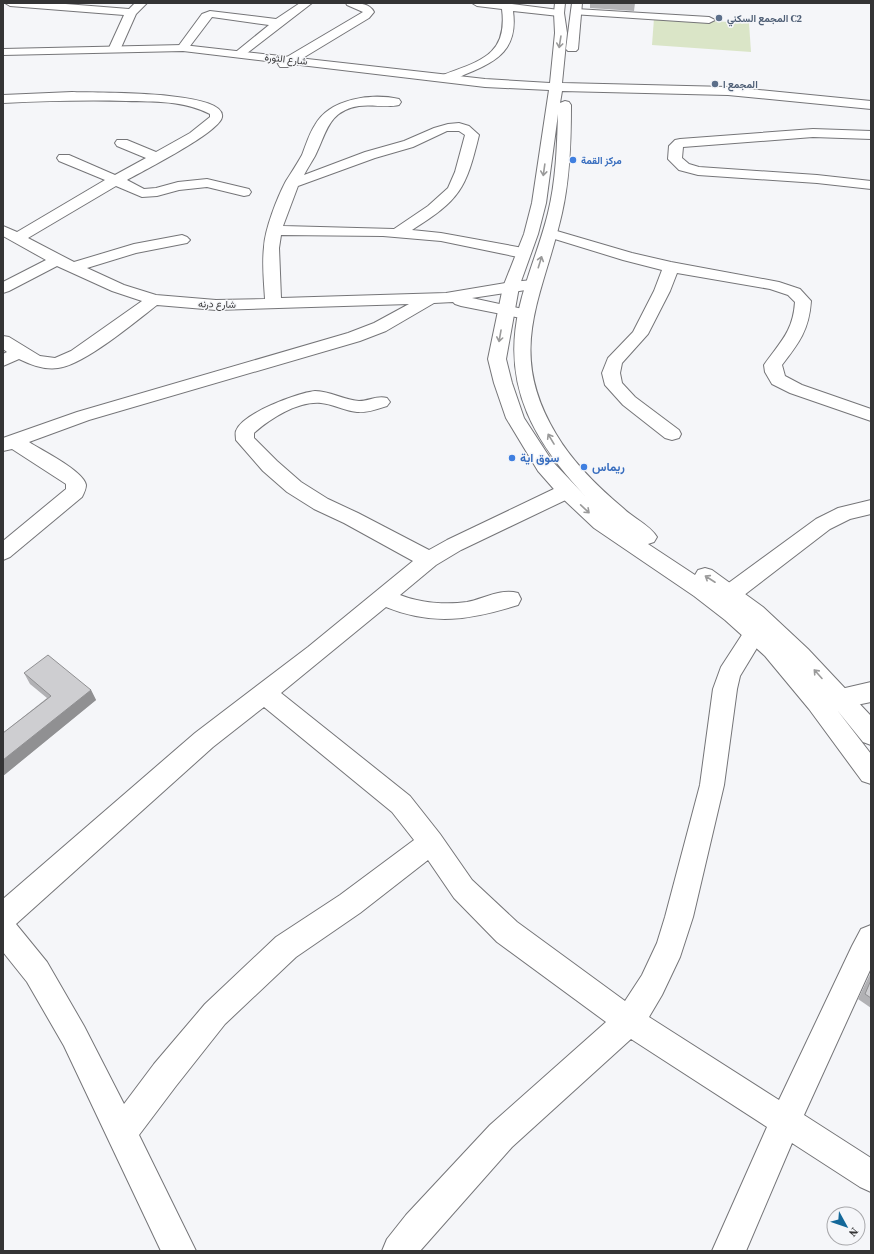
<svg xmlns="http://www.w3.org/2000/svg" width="874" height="1254" font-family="'Source Serif 4',Vazirmatn,serif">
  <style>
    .green { fill: #dae5c7 }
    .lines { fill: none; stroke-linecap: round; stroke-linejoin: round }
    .minor-casing { stroke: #757578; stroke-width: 2 }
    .major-casing { stroke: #757578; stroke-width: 2 }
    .minor { fill: #fff; fill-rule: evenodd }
    .major { fill: #fff; fill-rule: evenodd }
    .wall { fill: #b1b1b4 }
    .shaded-wall { fill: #909092 }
    .building { fill: #ceced1; stroke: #909092 }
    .oneway { stroke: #9a9a9a }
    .service-dot { fill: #5c6f8a; stroke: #f5f6f9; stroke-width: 1.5 }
    .shop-dot { fill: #3f7fe0; stroke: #f5f6f9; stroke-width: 1.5 }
    .labels { text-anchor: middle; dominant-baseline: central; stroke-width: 3; stroke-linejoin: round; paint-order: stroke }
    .far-service-label { font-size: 10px; font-weight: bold; fill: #4e5e75; stroke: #f5f6f9; text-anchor: start }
    .far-street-label { font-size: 10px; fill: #343435; stroke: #f5f6f9 }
    .far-shop-label { font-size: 10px; font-weight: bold; fill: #366cbe; stroke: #f5f6f9; text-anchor: start }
    .shop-label { font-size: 12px; font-weight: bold; fill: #366cbe; stroke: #f5f6f9; text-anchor: start }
  </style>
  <rect width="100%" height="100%" fill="#f5f6f9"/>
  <path class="green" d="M654 18 749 23 751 52 652 45Z"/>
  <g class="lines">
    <defs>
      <g id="minor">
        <path d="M5 3H53L129 9 135 3H147L136 14 120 50 118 52H110L108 50 124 15 10 6Z"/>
        <path d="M300 3H312L242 57H234L232 55 269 25 212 17 187 50H179L177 48 202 14 210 11 276 19Z"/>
        <path d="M346 3C356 3 369 2 374 12L369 18 288 67H280L278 64 280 61 363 12 347 5Z"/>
        <path d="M472 3H504L559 10 564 13 559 16 513 11C518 48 499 61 466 74 459 77 451 83 443 81L441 78 443 75C479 61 508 56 502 9L477 6Z"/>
        <path d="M576 9 709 17 715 20 709 23 572 14 571 12Z"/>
        <path d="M72 92C91 93 227 90 222 117 220 132 143 171 127 180L144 189 156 188 178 182 207 179 249 189 251 192 249 195 244 196 207 187 179 190 157 196 142 197 116 186 28 238 74 262 134 244 182 235 187 237 190 240 187 243 136 253 87 268 124 285 156 295 216 300 265 299C264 282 262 264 264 247 265 229 277 198 286 181 291 173 297 164 302 155 306 145 309 134 315 125 330 98 372 93 399 99L401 102 399 105C387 108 372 104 359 106 328 111 327 132 315 156 311 163 307 169 304 175L365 152 404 141 434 128 448 124 459 123 469 126 479 135C466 189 460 200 412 230L441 233 523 248 528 250 531 253 528 256 523 258 441 241 383 236 281 235 279 248 281 298 446 293 511 282 533 280 539 282 541 285 539 288 472 298 532 311 534 314 532 317 526 319 461 306 455 304 453 302 434 303 386 331 360 341 89 420 29 442C41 450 84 471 86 485 86 489 84 493 82 497L10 557 3 560V541L66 489V484L12 449 3 451V438L77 412 348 333 374 323 409 304 216 310 157 305C135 322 84 365 58 368 45 370 31 365 19 359L3 366V354L7 352 3 349V336L9 337 40 356 55 358 71 351 142 301 112 291 57 266 9 291 3 293V282L46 260 3 236V226L17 232 105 180 59 161 57 158 59 155H69L115 175 146 158 117 146 115 143 117 140H127L156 152 190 133 210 117V114C183 100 155 102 126 101 85 100 44 101 3 103V95ZM447 131H459L465 135 455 172 448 188 428 206 394 229 283 226 298 186 375 158 413 147Z"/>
        <path d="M813 129 871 131V139L813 137 683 147 682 158 689 164 699 167 817 175 871 181V189L817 183 698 175 679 170 668 159 669 146 675 140 680 139Z"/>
        <path d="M550 229 632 253 671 262 779 282 800 289 811 301C809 330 799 343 782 365L785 376 802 385 871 409V421L790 393 772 384 765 372 764 365C780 342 793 332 795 302L788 295 770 289 677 273 670 291 648 334 622 363 620 373 622 383 635 397 679 430 681 434 679 438 672 440 665 438 623 405 605 385 602 373 608 358 633 332 654 291 662 270 623 260 545 236 543 233 545 230Z"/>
        <path d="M315 391C330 391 344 400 359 401 369 401 377 395 387 398L390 402 387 406C378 409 367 413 357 412 345 411 333 404 321 403 298 401 271 418 254 433V438L277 461 301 482 328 499 358 513 429 550 447 540 560 486 567 484 574 486 577 491 574 496 461 550 436 565 400 595C420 603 446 605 467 602 483 599 501 588 518 593L521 599 518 605C470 620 433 626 386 607L281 693 410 796 440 834 472 880 517 922 625 1001 642 975 657 943 665 917 700 785 713 689 721 667 747 627 755 624 763 627 766 633 740 676 737 689 724 785 693 917 680 957 662 995 649 1017 779 1100 852 946 861 929 871 925V968L804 1115 871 1158V1192L860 1187 792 1143 746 1251H712L767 1127 631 1039 512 1147 420 1251H382L387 1239 406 1215 490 1125 606 1022 497 942 454 898 428 860 360 913 296 957 225 1024 176 1086 139 1135 196 1251H161L64 1046 27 982 3 952V899L195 733 308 647 413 561 344 523 314 509 287 492 263 471 236 440C236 437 235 433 236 431 242 413 298 393 315 391ZM264 707 392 812 414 840 340 895 276 937 205 1004 154 1064 124 1104 84 1026 47 962 16 924 213 747Z"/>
        <path d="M871 500V514L850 519 830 529 739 599 731 601 723 599 720 593 723 587 816 519 838 508Z"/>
        <path d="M871 682V702L823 712 815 709 811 702 815 695Z"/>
      </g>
      <g id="major">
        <path d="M555 3H565L564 13 567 33 562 83 728 87 871 101V109L728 95 562 91 560 103 565 101 569 102 571 105C571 141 570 178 562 213 543 298 505 349 556 434 573 463 598 487 623 508 633 518 650 525 657 537L654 542 648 544 695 575 698 570 705 568 712 570 763 607 808 649 871 716V745L863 742 837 710 871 754V784L862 781 809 709 765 656 725 620 694 596 594 528 560 496 538 471 506 418 494 383 488 359 503 287 524 234 532 203 549 90 485 87 183 51 3 55V49L183 45 485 79 550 83 555 33 554 13ZM558 114C557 147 556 181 548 213 540 246 526 277 519 309 501 388 536 444 588 499L552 461 524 418 512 383 506 359 519 287 538 234 546 203Z"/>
        <path d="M572 3H582L578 49 576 51H568L566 49Z"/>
      </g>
    </defs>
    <use href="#minor" class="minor-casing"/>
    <use href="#major" class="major-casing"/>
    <use href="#minor" class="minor"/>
    <use href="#major" class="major"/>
  </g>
  <g class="wall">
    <path d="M590 3H635L634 11 590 8Z"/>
    <path d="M24 673 91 690 96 700 3 776V733L47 698 30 684Z"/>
    <path d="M871 972V1008L858 999Z"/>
  </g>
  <path class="shaded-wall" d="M91 690 96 700 3 776V760Z"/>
  <g class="building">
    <path d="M48 655 91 690 3 760V733L51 696 24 673Z"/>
    <path d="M871 980V998L865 994Z"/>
  </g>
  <defs><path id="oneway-shaft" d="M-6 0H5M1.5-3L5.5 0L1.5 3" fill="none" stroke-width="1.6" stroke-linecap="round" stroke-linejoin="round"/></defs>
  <g class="oneway">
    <use href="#oneway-shaft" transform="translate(560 42) rotate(99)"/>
    <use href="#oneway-shaft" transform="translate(544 170) rotate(98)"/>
    <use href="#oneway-shaft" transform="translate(540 262) rotate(-73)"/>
    <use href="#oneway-shaft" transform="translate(500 336) rotate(100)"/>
    <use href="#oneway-shaft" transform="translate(551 439) rotate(-121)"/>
    <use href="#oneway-shaft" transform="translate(585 509) rotate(43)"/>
    <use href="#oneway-shaft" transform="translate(710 579) rotate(-147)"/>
    <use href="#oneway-shaft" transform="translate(818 674) rotate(-132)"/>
  </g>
  <g class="service-dot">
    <circle cx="719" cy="18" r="4"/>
    <circle cx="715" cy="84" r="4"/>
  </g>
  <g class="shop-dot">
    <circle cx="573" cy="160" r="4"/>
    <circle cx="512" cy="458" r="4"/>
    <circle cx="584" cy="467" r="4"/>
  </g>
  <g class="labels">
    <g class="far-service-label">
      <text x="727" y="18">المجمع السكني C2</text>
      <text x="723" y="84">المجمع ا</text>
    </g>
    <g class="far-street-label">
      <text transform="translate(286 59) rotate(6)">شارع الثورة</text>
      <text transform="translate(217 304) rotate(1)">شارع درنه</text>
    </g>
    <g class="far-shop-label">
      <text x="581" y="160">مركز القمة</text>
    </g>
    <g class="shop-label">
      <text x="520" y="458">سوق اية</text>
      <text x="592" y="467">ريماس</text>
    </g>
  </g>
  <rect width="874" height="1254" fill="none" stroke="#343435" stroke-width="8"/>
  <g transform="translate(846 1226) rotate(130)"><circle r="19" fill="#f5f6f9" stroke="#a8a8ab"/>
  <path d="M0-3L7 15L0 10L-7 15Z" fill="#146899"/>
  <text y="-6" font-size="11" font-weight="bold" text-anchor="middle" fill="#343435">N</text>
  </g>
</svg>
